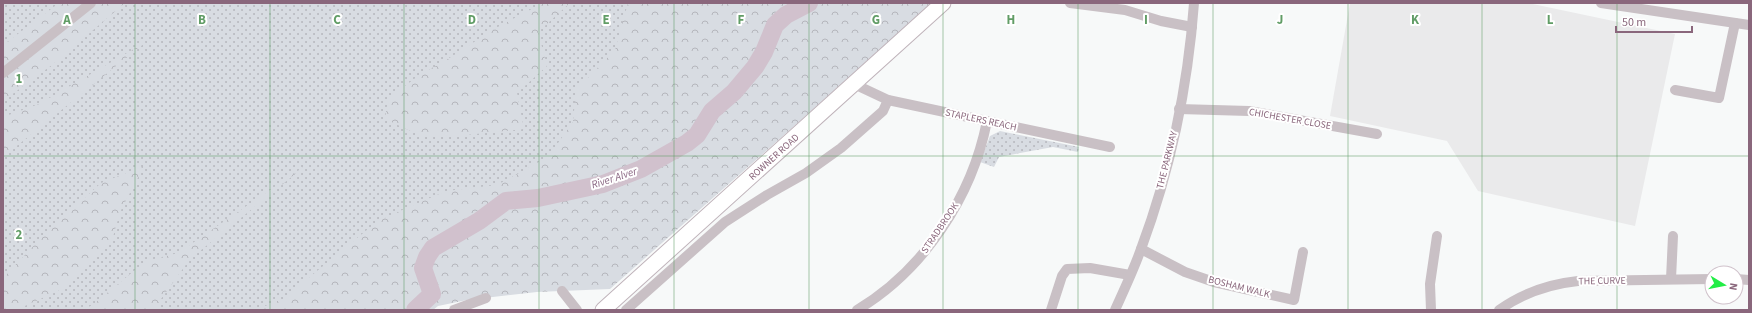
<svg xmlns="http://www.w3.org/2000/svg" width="1752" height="313" font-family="'Source Sans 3',sans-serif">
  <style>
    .built { fill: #eaeaeb }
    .grass { fill: url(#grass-dots) }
    .forest { fill: url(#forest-crowns) }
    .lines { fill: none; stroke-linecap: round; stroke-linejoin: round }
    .river { stroke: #d1c1cd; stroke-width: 18 }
    .secondary-casing { stroke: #c0b4bb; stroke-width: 17 }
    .street { stroke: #c9c0c5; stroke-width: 10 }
    .secondary { stroke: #fff; stroke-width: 15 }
    .grid { fill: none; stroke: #619d66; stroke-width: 1; stroke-opacity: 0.55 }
    .labels { text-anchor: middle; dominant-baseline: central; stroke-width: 4; stroke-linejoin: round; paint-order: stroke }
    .street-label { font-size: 10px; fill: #8a677c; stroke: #fff }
    .water-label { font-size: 11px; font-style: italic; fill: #8b6884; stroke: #fff }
    .grid-label { font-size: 13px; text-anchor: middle; font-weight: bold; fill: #619d66; stroke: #fff; stroke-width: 4; stroke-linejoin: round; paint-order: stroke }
  </style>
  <defs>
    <pattern id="grass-dots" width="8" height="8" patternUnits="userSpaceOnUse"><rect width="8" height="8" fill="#d8dce2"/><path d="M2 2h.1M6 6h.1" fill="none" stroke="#b5b6bc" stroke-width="1.8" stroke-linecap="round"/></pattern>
    <pattern id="forest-crowns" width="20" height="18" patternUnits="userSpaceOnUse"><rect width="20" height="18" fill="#d8dce2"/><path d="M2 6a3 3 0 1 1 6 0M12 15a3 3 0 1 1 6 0" fill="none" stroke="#b5b6bc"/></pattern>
  </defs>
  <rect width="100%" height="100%" fill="#f7f9f9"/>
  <path class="built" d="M1350 3H1528L1675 34 1635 226 1478 191 1447 141 1330 116Z"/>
  <g class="grass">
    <path d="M3 3H777L384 310H3Z"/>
    <path d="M1000 131 1079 147 1078 152 1053 147 999 157 994 167 980 162 990 136Z"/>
  </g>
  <g class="forest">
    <path d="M59 3H125L52 65 3 101V45Z"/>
    <path d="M543 3H570L538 32 547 66 517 93 524 129 456 136 419 135 385 119 388 99 418 76 451 57 494 29Z"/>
    <path d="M628 3H933L610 289 537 292 467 300 438 306 433 310H255L283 299 379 220 446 191 497 185 548 157 573 122 576 90 615 50Z"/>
    <path d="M146 42 3 157V117L39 104Z"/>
    <path d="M144 166 120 212 113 237 60 290 16 310H3V278L44 235 101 183Z"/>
    <path d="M305 166 190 259 153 310H84L95 303 146 261 178 253Z"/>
  </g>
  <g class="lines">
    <path class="river" d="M415 310 432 294 423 268 427 257 433 248 479 221 506 201 538 198 603 184 641 169 687 143 697 135 712 111 734 92 755 67 764 52 775 25 786 15 809 3"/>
    <defs>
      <path id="secondary" d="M603 310 943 3"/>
    </defs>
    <use href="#secondary" class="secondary-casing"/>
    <g class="street">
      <path d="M1070 3 1125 10 1161 21 1192 27"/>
      <path d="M1601 3 1749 25"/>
      <path d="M3 73 91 3"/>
      <path d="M854 84 888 100 1110 147"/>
      <path d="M1675 90 1719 98 1735 23"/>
      <path d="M1179 109 1249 111 1377 134"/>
      <path d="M1141 249 1185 272 1214 282 1294 300 1303 252"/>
      <path d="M1671 279 1673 236"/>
      <path d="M1736 279 1749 280"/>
      <path d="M562 291 577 310"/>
      <path d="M454 310 486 298"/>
      <path d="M626 310 725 222 767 195 806 173 841 148 883 111 888 100"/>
      <path d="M857 310C924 270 972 197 987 121"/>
      <path d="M1051 310 1062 276 1067 269 1090 268 1130 275"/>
      <path d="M1115 310C1124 290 1134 269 1141 249 1170 171 1188 86 1194 3"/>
      <path d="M1431 310 1430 284 1437 236"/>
      <path d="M1499 310C1523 293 1549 284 1578 281L1712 279"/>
    </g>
    <use href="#secondary" class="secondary"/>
  </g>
  <path class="grid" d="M135 3V310M270 3V310M404 3V310M539 3V310M674 3V310M809 3V310M943 3V310M1078 3V310M1213 3V310M1348 3V310M1482 3V310M1617 3V310M3 156H1749"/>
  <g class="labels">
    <g class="street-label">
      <text transform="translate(1290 119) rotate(10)">CHICHESTER CLOSE</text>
      <text transform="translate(981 120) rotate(12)">STAPLERS REACH</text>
      <text transform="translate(774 157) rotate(-42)">ROWNER ROAD</text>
      <text transform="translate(1167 160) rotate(-76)">THE PARKWAY</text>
      <text transform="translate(940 228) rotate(-56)">STRADBROOK</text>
      <text transform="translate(1602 281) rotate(-1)">THE CURVE</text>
      <text transform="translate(1239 287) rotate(14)">BOSHAM WALK</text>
    </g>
    <g class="water-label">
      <text transform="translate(614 178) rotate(-18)">River Alver</text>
    </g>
  </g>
  <g class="grid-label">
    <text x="67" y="24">A</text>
    <text x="202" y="24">B</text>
    <text x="337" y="24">C</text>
    <text x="472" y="24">D</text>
    <text x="606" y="24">E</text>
    <text x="741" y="24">F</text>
    <text x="876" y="24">G</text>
    <text x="1011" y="24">H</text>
    <text x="1146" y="24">I</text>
    <text x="1280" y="24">J</text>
    <text x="1415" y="24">K</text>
    <text x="1550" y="24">L</text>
    <text x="19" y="83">1</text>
    <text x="19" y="239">2</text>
  </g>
  <rect width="1752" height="313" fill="none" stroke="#8a677c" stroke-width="8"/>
  <g transform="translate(1724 285) rotate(100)"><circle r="19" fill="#ffffff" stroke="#d0c2cb"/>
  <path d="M0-3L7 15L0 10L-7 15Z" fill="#23ed46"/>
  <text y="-6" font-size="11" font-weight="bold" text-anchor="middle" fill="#8a677c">N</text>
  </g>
  <path d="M1616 26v6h76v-6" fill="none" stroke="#8a677c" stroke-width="2"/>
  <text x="1622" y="26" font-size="12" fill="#8a677c" stroke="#ffffff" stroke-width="3" paint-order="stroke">50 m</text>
</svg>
